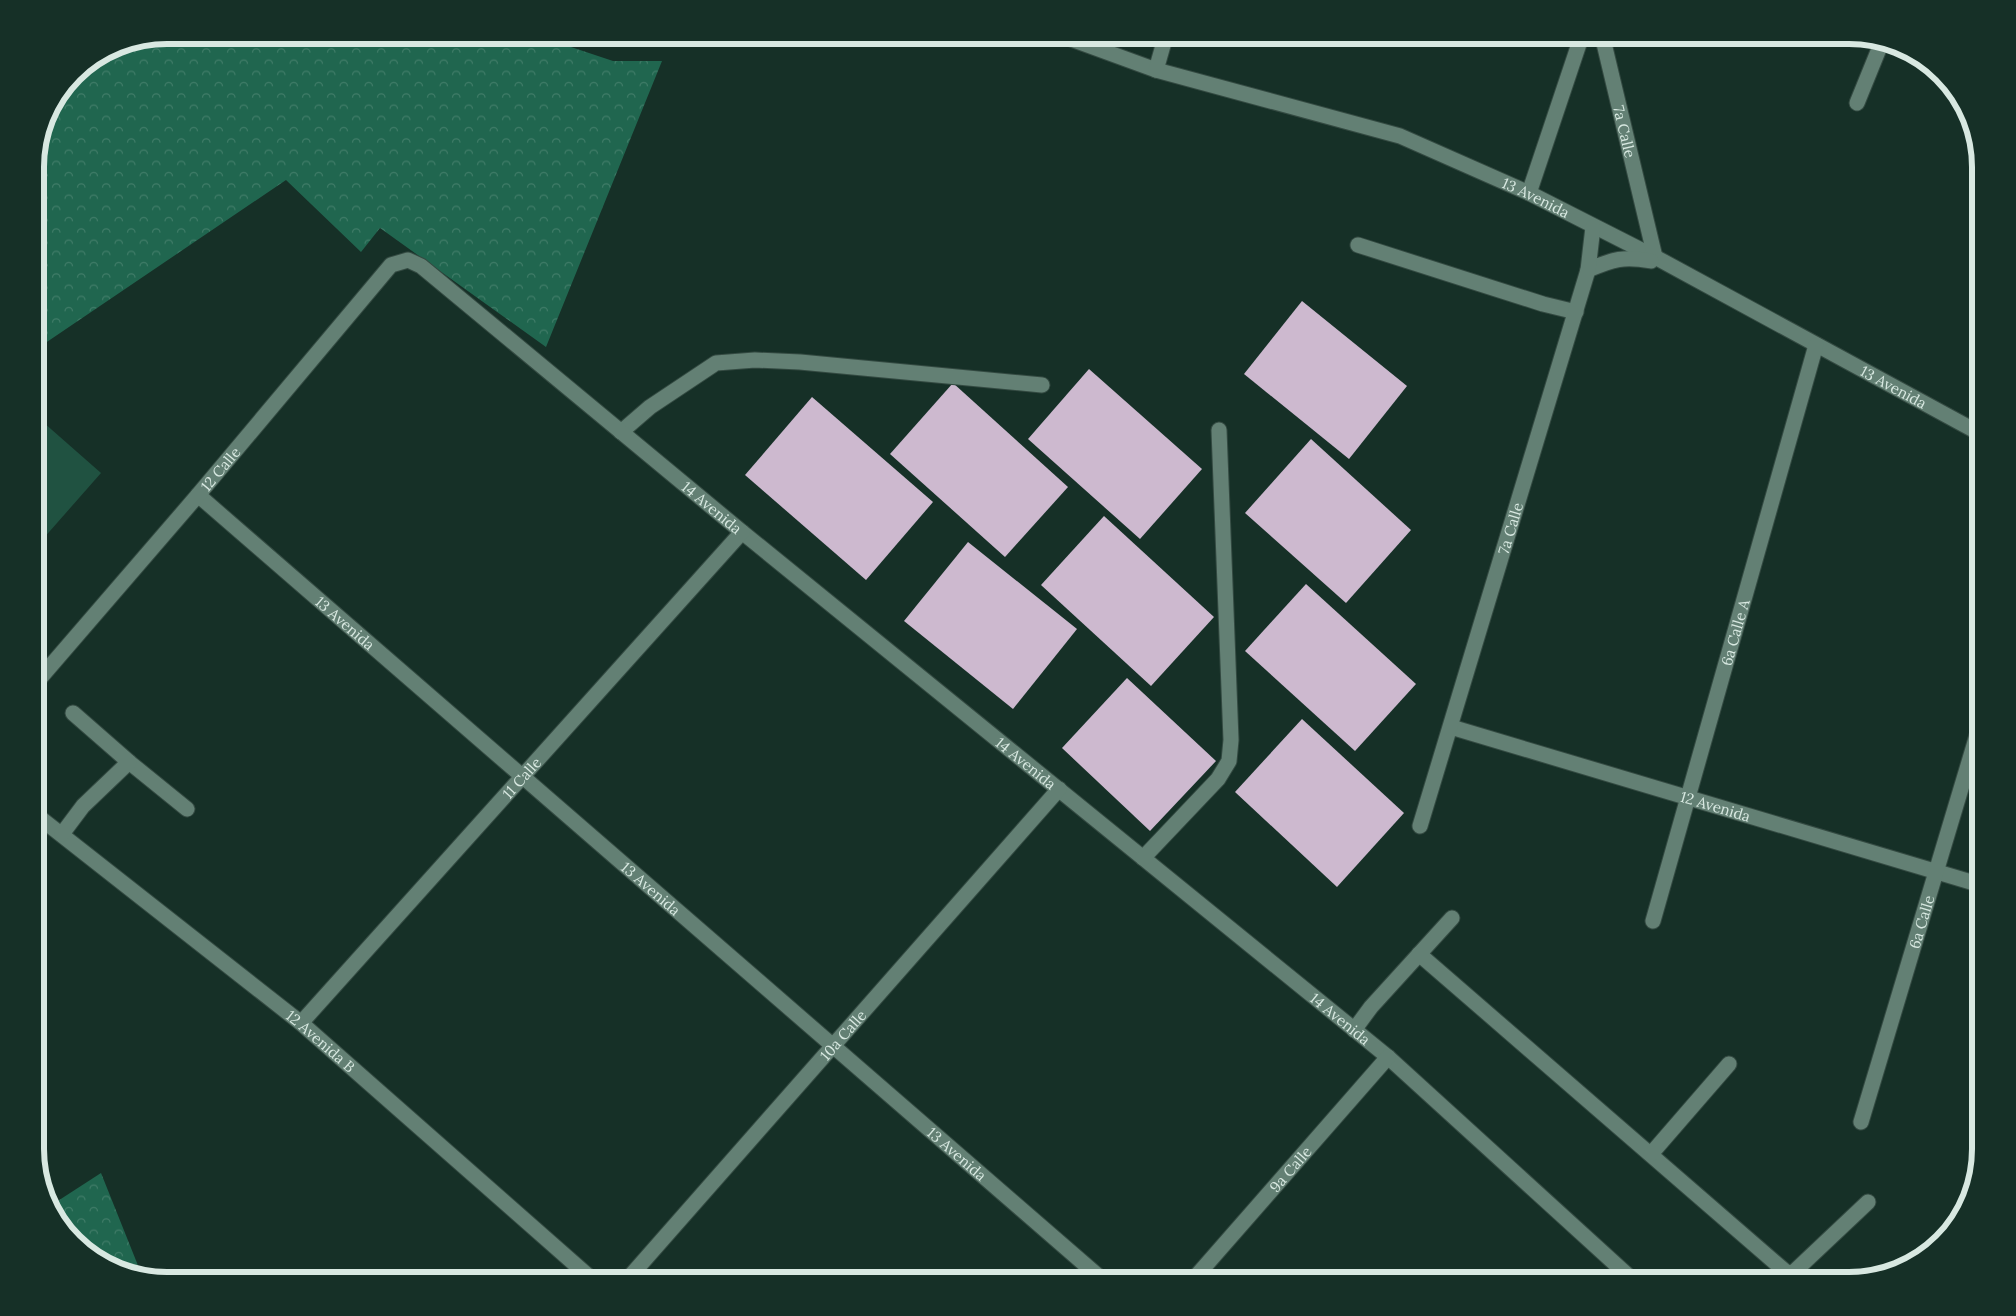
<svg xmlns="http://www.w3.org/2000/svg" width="2016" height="1316" font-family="Lora,serif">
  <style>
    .forest { fill: url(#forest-crowns) }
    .pitch { fill: #205241 }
    .building { fill: #cdb9cf }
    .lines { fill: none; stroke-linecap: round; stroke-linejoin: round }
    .minor-casing { stroke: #344a42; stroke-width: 17 }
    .minor { stroke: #638074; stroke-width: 15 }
    .labels { text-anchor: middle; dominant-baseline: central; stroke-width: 5; stroke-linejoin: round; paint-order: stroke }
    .street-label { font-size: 15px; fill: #d8e8e1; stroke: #163027 }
    .rim { fill: none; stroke: #d8e8e1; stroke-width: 6 }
  </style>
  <defs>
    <pattern id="forest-crowns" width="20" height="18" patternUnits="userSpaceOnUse" patternTransform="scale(1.25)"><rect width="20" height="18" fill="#20664f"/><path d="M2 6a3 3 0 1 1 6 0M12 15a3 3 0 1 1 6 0" fill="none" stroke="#407c68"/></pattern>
  </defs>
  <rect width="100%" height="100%" fill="#163027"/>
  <g class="forest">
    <path d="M167 35H549L562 44 613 61H662L546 347 380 228 361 252 286 180 35 350V158L45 116 74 73 117 45Z"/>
    <path d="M101 1173 141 1273 94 1259 52 1215 50 1206Z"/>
  </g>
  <path class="pitch" d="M35 415 101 473 35 548Z"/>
  <g class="building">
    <path d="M1302 301 1407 386 1349 459 1244 374Z"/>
    <path d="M1089 369 1202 469 1140 539 1028 439Z"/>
    <path d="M953 383 1068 487 1005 557 890 454Z"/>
    <path d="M812 397 933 502 866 580 745 475Z"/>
    <path d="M1311 439 1411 530 1346 603 1245 513Z"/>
    <path d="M1104 516 1214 617 1151 686 1041 585Z"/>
    <path d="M968 542 1077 629 1013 709 904 621Z"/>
    <path d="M1306 584 1416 684 1355 751 1245 651Z"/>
    <path d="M1127 678 1216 761 1150 831 1062 748Z"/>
    <path d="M1302 719 1404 813 1337 887 1235 792Z"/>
  </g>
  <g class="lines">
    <defs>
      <g id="minor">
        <path id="s1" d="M1060 35 1156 70 1400 136 1529 193 1655 257 1981 434"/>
        <path id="s2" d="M1602 35 1655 257"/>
        <path d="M1156 70 1166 35"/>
        <path d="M1857 103 1881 44"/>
        <path d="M1529 193 1582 35"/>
        <path d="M1358 245 1543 304 1576 312"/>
        <path d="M1588 270C1613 259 1624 256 1651 261"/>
        <path d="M621 432 650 407 716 363 755 360 800 362 1042 385"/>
        <path id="s3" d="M198 495 1104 1281"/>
        <path id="s4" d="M35 684 198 495 391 265 408 260 421 266 742 532 1388 1057 1634 1281"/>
        <path id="s5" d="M1451 727 1981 885"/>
        <path d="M129 762 187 809"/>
        <path id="s6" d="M35 814 301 1023 594 1281"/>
        <path id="s7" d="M1420 826 1588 270 1593 227"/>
        <path d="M62 834 83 806 129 762 73 713"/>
        <path d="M1143 858 1218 779 1229 761 1231 740 1219 430"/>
        <path id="s8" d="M1653 921 1816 345"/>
        <path d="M1419 954 1786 1272 1792 1273 1796 1270 1868 1202"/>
        <path id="s9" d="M301 1023 742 532"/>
        <path d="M1354 1030 1371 1007 1452 918"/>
        <path id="s10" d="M1861 1122 1981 722"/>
        <path d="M1651 1154 1729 1064"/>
        <path id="s11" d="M626 1281 1059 789"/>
        <path id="s12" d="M1192 1281 1388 1057"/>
      </g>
    </defs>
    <use href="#minor" class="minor-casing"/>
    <use href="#minor" class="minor"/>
  </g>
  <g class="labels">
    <g class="street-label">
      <text stroke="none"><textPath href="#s2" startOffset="99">7a Calle</textPath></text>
      <text stroke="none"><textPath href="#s1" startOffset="504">13 Avenida</textPath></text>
      <text stroke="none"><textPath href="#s1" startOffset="909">13 Avenida</textPath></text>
      <text stroke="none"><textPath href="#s4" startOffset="284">12 Calle</textPath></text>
      <text stroke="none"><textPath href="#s4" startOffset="960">14 Avenida</textPath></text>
      <text stroke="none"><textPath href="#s7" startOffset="311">7a Calle</textPath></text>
      <text stroke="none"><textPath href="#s3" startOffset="195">13 Avenida</textPath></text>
      <text stroke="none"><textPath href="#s8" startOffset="300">6a Calle A</textPath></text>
      <text stroke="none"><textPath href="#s4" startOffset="1365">14 Avenida</textPath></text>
      <text stroke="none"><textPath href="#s9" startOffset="330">11 Calle</textPath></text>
      <text stroke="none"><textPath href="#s5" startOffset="276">12 Avenida</textPath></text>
      <text stroke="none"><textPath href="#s3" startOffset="600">13 Avenida</textPath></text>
      <text stroke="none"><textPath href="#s10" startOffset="209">6a Calle</textPath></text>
      <text stroke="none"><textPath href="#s4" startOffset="1770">14 Avenida</textPath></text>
      <text stroke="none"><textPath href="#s11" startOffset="328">10a Calle</textPath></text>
      <text stroke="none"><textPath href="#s6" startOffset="365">12 Avenida B</textPath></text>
      <text stroke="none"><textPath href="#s3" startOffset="1005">13 Avenida</textPath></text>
      <text stroke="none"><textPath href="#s12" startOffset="149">9a Calle</textPath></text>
    </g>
  </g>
  <path d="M0 0H2016V1316H0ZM167 44H1849A123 123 0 0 1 1972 167V1149A123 123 0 0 1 1849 1272H167A123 123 0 0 1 44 1149V167A123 123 0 0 1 167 44Z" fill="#163027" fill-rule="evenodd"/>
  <path class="rim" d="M167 44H1849A123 123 0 0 1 1972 167V1149A123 123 0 0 1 1849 1272H167A123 123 0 0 1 44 1149V167A123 123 0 0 1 167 44Z"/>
</svg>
